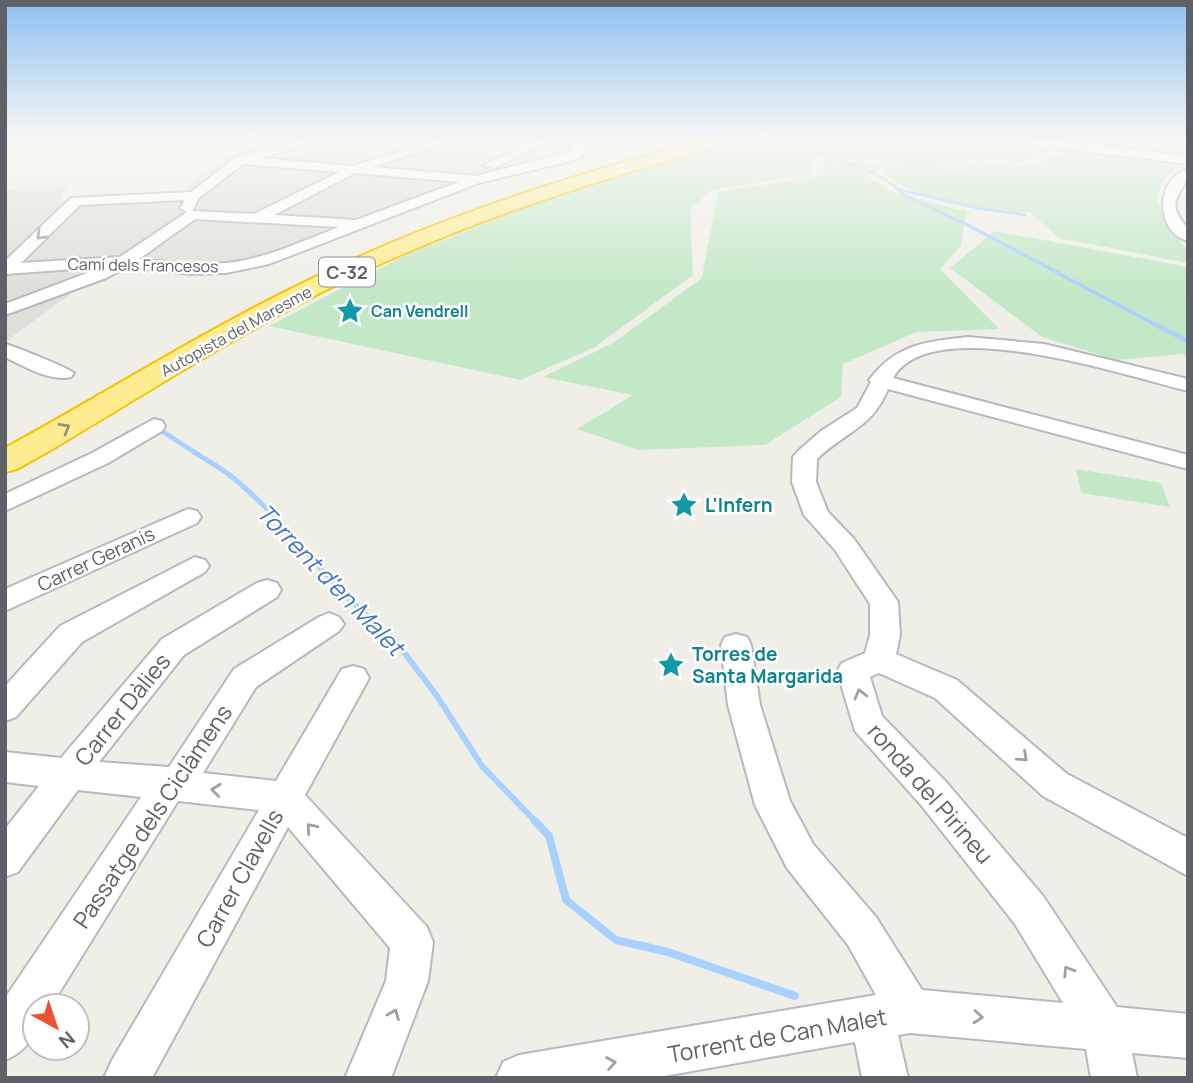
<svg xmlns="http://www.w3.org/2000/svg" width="1193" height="1083" font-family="Manrope,sans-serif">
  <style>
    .industrial { fill: #dfded9 }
    .green { fill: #c3e8c7 }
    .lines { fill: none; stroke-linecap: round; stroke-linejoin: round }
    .stream-far5 { stroke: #a8d1ff; stroke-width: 2.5 }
    .stream-far4 { stroke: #a8d1ff; stroke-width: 3.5 }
    .stream-far3 { stroke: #a8d1ff; stroke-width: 4.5 }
    .stream-far2 { stroke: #a8d1ff; stroke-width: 5 }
    .stream-far1 { stroke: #a8d1ff; stroke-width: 6 }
    .stream { stroke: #a8d1ff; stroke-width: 8 }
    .minor-casing { stroke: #b7b8bd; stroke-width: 4 }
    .highway-casing { stroke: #f7c100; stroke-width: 4 }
    .minor { fill: #fff; fill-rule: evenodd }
    .highway { fill: #feed90; fill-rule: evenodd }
    .oneway { stroke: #9ea0a4 }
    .oneway2 { stroke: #969275 }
    .labels { text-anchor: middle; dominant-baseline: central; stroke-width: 5; stroke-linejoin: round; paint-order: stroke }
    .far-street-label { font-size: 16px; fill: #5e6167; stroke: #fff }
    .far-culture-label { font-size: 16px; font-weight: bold; fill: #0d838f; stroke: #fff; text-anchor: start }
    .shield { fill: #fff; stroke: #8e9095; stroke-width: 2 }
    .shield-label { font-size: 18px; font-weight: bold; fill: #5e6167 }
    .culture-label { font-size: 19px; font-weight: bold; fill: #0d838f; stroke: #fff; text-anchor: start }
    .street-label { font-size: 19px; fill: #5e6167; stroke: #fff }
    .near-street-label { font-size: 23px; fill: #5e6167; stroke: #fff }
    .near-water-label { font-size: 24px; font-style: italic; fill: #4474bd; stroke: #fff }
  </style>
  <rect width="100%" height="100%" fill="#f0efe7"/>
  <path class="industrial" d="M288 142H633L616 148 475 176 258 259 207 265 123 255 5 342V190L68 185 61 200 178 195 219 161Z"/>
  <g class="green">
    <path d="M741 142H1024L1053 149 1018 163 974 159 955 168 934 166 961 171 977 160 1023 166 1075 150V145L1054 142H1188V157L1163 181 1157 199 1165 222 1188 251V263L1059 238 1030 212C989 216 912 199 882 172L902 163 816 157 811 174 711 190 690 209 693 275 595 347 521 380 269 326 408 254 546 200Z"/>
    <path d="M823 159 892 165 866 176 895 193 967 212 960 247 940 269 999 329 916 332 843 364 841 397 765 445 639 450 577 429 633 395 543 377 613 343 702 278 718 192 824 175Z"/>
    <path d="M995 231 1188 267V357L1182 354 1117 360 1042 337 950 268Z"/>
    <path d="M1076 469 1161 483 1170 507 1081 493Z"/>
  </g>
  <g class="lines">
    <g class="stream-far5">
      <path d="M1180 142 1188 143"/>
      <path d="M767 148C788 151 813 150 833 156 848 161 895 181 901 193L963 223"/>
      <path d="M901 190 977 208 1025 215"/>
    </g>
    <path class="stream-far4" d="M960 221 1156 325"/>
    <g class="stream-far3">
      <path d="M1152 323 1188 341"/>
      <path d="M156 427 197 454"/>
    </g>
    <path class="stream-far2" d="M194 452C206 460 220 467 231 476 282 517 319 573 368 617"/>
    <path class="stream-far1" d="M366 615 397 643 437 696 482 766 537 823"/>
    <path class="stream" d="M535 821 549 836 566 900 616 940 668 952 795 996"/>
    <defs>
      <g id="minor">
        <path d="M295 142H314L261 158 353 166 430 142H448L373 167 476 176 573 151 561 142C571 142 582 141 585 152L579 159 479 183 269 264 226 273 190 274 127 267 106 278 5 315V304L103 267 5 274V261L71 198 191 192 236 157ZM243 164 339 172 254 214 192 211 199 198ZM355 173 459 182 356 220 274 215ZM185 200 180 208 187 212 120 257 21 263 80 205ZM195 219 339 227C303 241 265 259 226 263 197 266 168 262 139 259Z"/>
        <path d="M533 142H548L494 168 484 165Z"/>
        <path d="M1028 142H1062L1188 156V164L1034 145Z"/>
        <path d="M1188 169C1188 194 1160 198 1188 228V241C1155 232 1155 178 1188 169Z"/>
        <path d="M968 337 1044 344 1188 379V391C1129 377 931 310 893 378L1188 455V469L888 389C872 428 846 431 817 459L816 482 828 512 854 539 898 602 900 635 896 654 957 680 1067 774 1188 838V876L1043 796 935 698 879 673 870 677 882 716 947 783 1043 896 1117 1007 1188 1014V1058L1132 1053 1137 1078H1091L1086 1049 910 1033 898 1035 908 1078H862L855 1042 653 1078H496L503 1062 519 1055 876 995 848 945 787 868 755 805 728 705 721 645 725 637 736 634 747 637 751 645 760 705 790 801 813 844 876 917 922 990 1063 1003 1015 924 921 805 855 731 837 671 842 663 865 653 870 635V604L835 550 804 515 792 482 793 457 797 452 821 431 857 408 871 382 869 380C897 344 924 342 968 337Z"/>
        <path d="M5 344C14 346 71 369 74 373L71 377C51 382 23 366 5 357Z"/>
        <path d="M154 419 162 421 165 426 162 431 108 463 5 511V494L92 453Z"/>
        <path d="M188 509 197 511 201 517 197 523 5 611V589Z"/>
        <path d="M195 557 205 560 209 566 205 572 82 642 16 717 5 721V686L60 626Z"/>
        <path d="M267 580 277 583 281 590 277 597 184 655 99 762 169 767 234 669 319 617 329 613 339 617 344 624 339 631 256 687 203 773 276 781 342 669 353 666 364 669 369 678 305 795 427 927 433 942 428 981 391 1078H345L386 981 390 948 288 827 152 1078H104L111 1062 259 810 178 801 51 1006H35C35 1033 32 1049 5 1060V998L141 797 78 790 18 872 5 877V829L39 786 5 782V752L61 758 162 639 257 583Z"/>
      </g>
      <path id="highway" d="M696 142H723L721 146C585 183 450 227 324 291 230 339 140 397 49 451L17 469 5 472V448C106 393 203 331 307 281 431 220 563 178 696 142Z"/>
    </defs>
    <use href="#minor" class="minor-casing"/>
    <use href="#highway" class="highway-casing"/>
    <use href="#minor" class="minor"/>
    <use href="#highway" class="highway"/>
  </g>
  <defs><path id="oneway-chevron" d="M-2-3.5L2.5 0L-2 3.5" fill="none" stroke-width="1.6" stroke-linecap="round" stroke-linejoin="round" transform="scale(1.75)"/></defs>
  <g class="oneway">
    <use href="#oneway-chevron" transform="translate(41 235) rotate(135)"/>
    <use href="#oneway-chevron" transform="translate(860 694) rotate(-105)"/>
    <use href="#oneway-chevron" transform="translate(1023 757) rotate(42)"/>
    <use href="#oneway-chevron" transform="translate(216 790) rotate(-174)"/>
    <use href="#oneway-chevron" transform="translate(311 828) rotate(-131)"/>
    <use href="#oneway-chevron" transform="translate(1068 971) rotate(-122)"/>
    <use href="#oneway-chevron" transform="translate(394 1014) rotate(-68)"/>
    <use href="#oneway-chevron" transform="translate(978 1017) rotate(5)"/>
    <use href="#oneway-chevron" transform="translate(611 1063) rotate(-9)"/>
  </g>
  <use class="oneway2" href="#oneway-chevron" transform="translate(65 428) rotate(-30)"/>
  <linearGradient id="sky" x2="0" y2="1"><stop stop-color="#8ec0f1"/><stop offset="0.48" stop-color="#f8f8f4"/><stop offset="1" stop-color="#f8f8f4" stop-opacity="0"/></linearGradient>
  <rect width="1193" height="293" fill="url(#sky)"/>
  <defs>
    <symbol id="sight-bare" viewBox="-9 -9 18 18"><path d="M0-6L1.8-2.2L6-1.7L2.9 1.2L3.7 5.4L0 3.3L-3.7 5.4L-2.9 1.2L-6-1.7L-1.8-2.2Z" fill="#0f9aa8" stroke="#fff" stroke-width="2.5" paint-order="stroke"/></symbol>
  </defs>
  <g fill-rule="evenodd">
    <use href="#sight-bare" x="331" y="292" width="38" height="38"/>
    <use href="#sight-bare" x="665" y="486" width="38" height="38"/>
    <use href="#sight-bare" x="652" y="646" width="38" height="38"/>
  </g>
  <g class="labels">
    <g class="far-street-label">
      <text transform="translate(143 265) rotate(1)">Camí dels Francesos</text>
      <text transform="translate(236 331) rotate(-29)">Autopista del Maresme</text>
    </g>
    <g class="far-culture-label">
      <text x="371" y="311">Can Vendrell</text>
    </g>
    <rect class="shield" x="319" y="257.5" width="56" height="29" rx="5"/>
    <g class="shield-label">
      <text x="347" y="272">C-32</text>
    </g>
    <g class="culture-label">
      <text x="705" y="505">L'Infern</text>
      <text x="692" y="654">Torres de<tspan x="692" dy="22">Santa Margarida</tspan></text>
    </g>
    <g class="street-label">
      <text transform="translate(96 559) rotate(-25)">Carrer Geranis</text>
    </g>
    <g class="near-street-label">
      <text transform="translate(122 709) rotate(-51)">Carrer Dàlies</text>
      <text transform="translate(931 793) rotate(49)">ronda del Pirineu</text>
      <text transform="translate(152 816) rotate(-56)">Passatge dels Ciclàmens</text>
      <text transform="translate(239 878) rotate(-61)">Carrer Clavells</text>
      <text transform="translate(777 1035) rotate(-10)">Torrent de Can Malet</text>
    </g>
    <g class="near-water-label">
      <text transform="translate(331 579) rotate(46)">Torrent d'en Malet</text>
    </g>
  </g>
  <rect width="1193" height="1083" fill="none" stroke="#5e6167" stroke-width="14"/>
  <g transform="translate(56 1027) rotate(140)"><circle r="33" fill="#ffffff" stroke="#bfc0c2" stroke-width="2"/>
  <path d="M0-5L12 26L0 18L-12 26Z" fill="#ec5231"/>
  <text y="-10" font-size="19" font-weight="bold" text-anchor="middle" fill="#5e6167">N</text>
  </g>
</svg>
